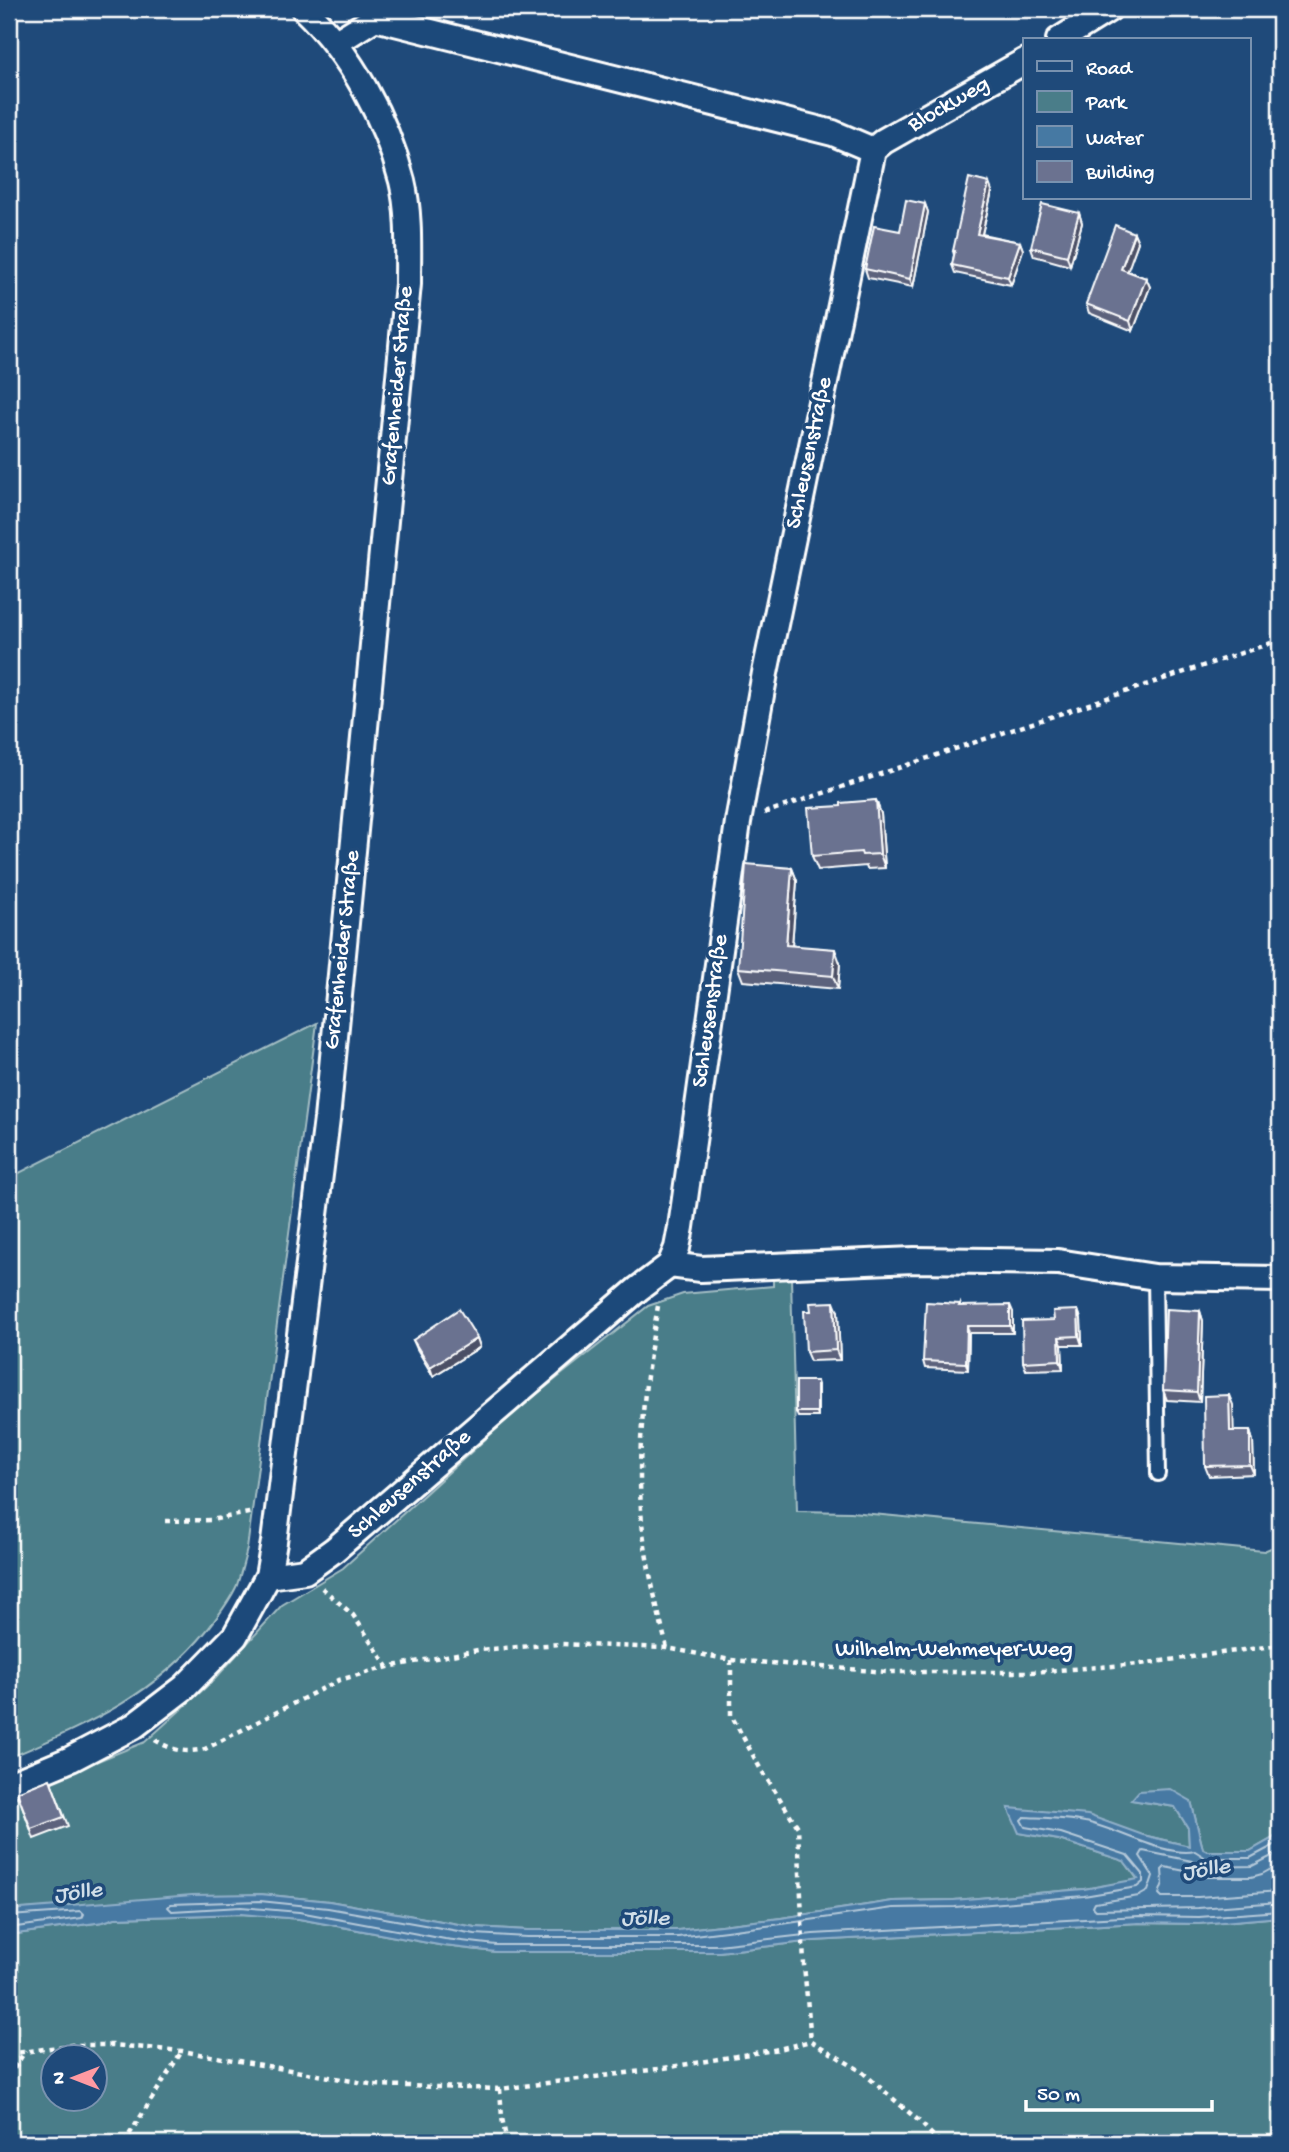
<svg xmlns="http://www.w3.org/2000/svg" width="1289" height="2152" font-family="'Gochi Hand',sans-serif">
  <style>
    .green { fill: #4a7d89; stroke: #a4bec4; stroke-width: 2; fill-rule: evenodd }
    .water { fill: #4679a3; stroke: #90afc8; stroke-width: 2 }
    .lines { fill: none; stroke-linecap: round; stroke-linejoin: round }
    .shore { stroke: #b5c9da; stroke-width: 2 }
    .service-casing { stroke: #fff; stroke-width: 18 }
    .minor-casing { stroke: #fff; stroke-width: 30 }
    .path { stroke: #fff; stroke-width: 4.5; stroke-dasharray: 5 5; stroke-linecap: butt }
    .service { stroke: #1f4a7a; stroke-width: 12 }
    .minor { stroke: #1f4a7a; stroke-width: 24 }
    .wall { fill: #5c627c; stroke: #fff; stroke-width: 2 }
    .shaded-wall { fill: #4b5065; stroke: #fff; stroke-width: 2 }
    .building { fill: #6b7290; stroke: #fff; stroke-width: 2 }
    .labels { text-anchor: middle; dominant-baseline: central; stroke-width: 7; stroke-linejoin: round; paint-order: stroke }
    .street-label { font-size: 23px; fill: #fff; stroke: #1f4a7a }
    .water-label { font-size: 24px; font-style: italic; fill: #d1dee8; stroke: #1f4a7a }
  </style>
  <rect width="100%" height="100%" fill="#1f4a7a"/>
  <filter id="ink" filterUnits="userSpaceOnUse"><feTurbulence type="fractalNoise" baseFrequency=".0143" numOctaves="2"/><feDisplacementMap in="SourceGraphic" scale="14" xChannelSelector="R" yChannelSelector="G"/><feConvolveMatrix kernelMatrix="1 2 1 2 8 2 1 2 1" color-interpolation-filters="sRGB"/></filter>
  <g filter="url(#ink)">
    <g class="green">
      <path d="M317 1023 247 1549C244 1561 241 1573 237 1585 230 1601 218 1616 208 1629 152 1698 87 1724 9 1758V1178Z"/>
      <path d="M791 1277 797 1511 851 1512 1264 1551 1280 1544V1834L1250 1851H1207L1203 1849 1191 1801 1132 1800 1175 1807 1188 1828 1189 1846 1143 1835 1019 1833 1059 1840 1124 1861 1138 1880 1084 1889 954 1900 893 1901 781 1918 678 1930H527L475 1927 329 1901 260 1894 9 1910V1797L145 1742 215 1679 282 1605 343 1568 523 1405 648 1306 683 1294 773 1286V1278Z"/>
      <path d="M241 1914 299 1919 444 1946 496 1952H719L813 1941 1139 1923 1199 1924 1280 1917V2143H9V1935L103 1922 115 1918ZM52 2058H94V2100H52Z"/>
    </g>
    <path class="water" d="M1170 1789 1191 1801 1203 1849 1207 1851H1250L1280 1834V1917L1199 1924 1139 1923 813 1941 719 1952H496L444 1946 299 1919 241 1914 115 1918 103 1922 9 1935V1910L192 1895 260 1894 329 1901 475 1927 527 1930H678L781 1918 893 1901 954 1900 1084 1889 1138 1879 1124 1861 1059 1840 1019 1833 1008 1808 1088 1815 1143 1835 1189 1846 1188 1828 1175 1807 1131 1800 1139 1791Z"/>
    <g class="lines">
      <g class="shore">
        <path d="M1280 1842 1250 1858H1206L1195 1851C1166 1858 1114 1827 1085 1822 1065 1818 1044 1818 1024 1817L1021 1820 1025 1827 1061 1833 1127 1855 1143 1874V1882L1137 1887 1084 1896 955 1907 893 1908 782 1924 678 1937H527L475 1934 328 1908 260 1901 171 1904 168 1907 172 1911 241 1907 299 1912 445 1939 496 1945H718L813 1934 1139 1916 1199 1917 1280 1911"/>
        <path d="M1280 1852 1252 1866 1207 1867 1192 1861 1143 1851 1140 1856 1153 1876 1148 1891 1139 1896 1095 1903 1093 1907 1096 1910 1198 1908 1280 1902"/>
        <path d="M1280 1864 1262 1874 1251 1877H1203L1190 1872 1165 1867 1162 1870 1163 1883 1159 1894 1162 1897H1198L1280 1891"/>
        <path d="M9 1916 81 1911 84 1914 82 1918 9 1928"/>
      </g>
      <defs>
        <path id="service" d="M1155 1277 1158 1474"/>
        <g id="minor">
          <path d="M375 18 833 133 873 150"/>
          <path d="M1059 40 1109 9"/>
          <path d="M335 43 375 18 377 9"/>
          <path d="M873 150 884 141 1025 61"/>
          <path d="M670 1265 701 1269 914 1260 1058 1262 1155 1277 1280 1279"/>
          <path d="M268 1576 305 1571 334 1550 638 1289 670 1265 677 1248 681 1227 738 822 765 673 873 150"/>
          <path d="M9 1785 71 1759 134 1726 185 1687 235 1636 268 1576 274 1542 327 1119 408 284C408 250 410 214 402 181 386 119 351 54 304 9"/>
        </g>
      </defs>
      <use href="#service" class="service-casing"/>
      <use href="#minor" class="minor-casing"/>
      <g class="path">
        <path d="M764 813 1280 640"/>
        <path d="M658 1306C646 1373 637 1441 641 1510 644 1556 656 1603 667 1648"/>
        <path d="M165 1521 211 1520 254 1512"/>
        <path d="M322 1588 353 1615 388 1667"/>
        <path d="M731 1660V1715L760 1768 798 1827 804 1965 811 2041"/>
        <path d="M155 1740C173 1751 185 1753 205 1749L339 1680 388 1667 478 1650 560 1644 667 1648 731 1660 887 1672H1031L1140 1664 1280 1645"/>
        <path d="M811 2041 861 2071 919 2121 940 2143"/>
        <path d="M9 2054 72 2045H112L182 2051 375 2085 500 2089 658 2069 779 2049 811 2041"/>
        <path d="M9 2077 25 2051"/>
        <path d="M500 2089 502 2118 507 2143"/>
        <path d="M124 2143 182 2051"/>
      </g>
      <use href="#service" class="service"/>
      <use href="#minor" class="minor"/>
    </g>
    <g class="wall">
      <path d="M992 191 982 234 1020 242 1023 250 1011 285 955 273 952 265 954 255 953 251Z"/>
      <path d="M925 204 928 212 913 287 868 278 865 269Z"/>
      <path d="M1079 213 1082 223 1070 266 1034 256 1031 247Z"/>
      <path d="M1134 233 1138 242 1127 271 1146 278 1150 287 1133 331 1089 313 1086 304Z"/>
      <path d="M876 800 881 814 885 868 867 869 866 866 818 870 812 856 841 806Z"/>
      <path d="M792 868 797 881 792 945 840 963 838 989 743 981 738 968Z"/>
      <path d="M960 1304V1306L1013 1312V1333H969L968 1370 925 1368 923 1361Z"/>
      <path d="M1078 1310 1081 1319 1082 1345H1062L1063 1369 1026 1370 1023 1362 1054 1320Z"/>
      <path d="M1200 1311 1203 1321 1200 1402 1167 1400 1163 1390Z"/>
      <path d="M838 1312 840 1360 810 1361 806 1352Z"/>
      <path d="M477 1338 480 1347 433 1376 417 1349 413 1340Z"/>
      <path d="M818 1386V1417H798L796 1412Z"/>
      <path d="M1233 1405V1431H1250L1253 1441 1254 1474 1209 1476 1205 1466Z"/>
      <path d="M50 1779 68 1826 34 1839 17 1792Z"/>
    </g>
    <g class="shaded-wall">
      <path d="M989 183 992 191 980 242 977 234Z"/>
      <path d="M925 204 928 212 913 287 910 279Z"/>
      <path d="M1079 213 1082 223 1070 266 1067 256Z"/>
      <path d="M1134 233 1138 242 1125 278 1121 269Z"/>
      <path d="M1020 242 1023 250 1011 285 1008 277Z"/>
      <path d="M1146 278 1150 287 1133 331 1130 321Z"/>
      <path d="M876 800 881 814 885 868 880 854Z"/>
      <path d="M792 868 797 881 791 958 786 945Z"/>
      <path d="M835 949 840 963 838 989 833 976Z"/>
      <path d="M834 1302 838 1312 840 1360 836 1350Z"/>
      <path d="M1010 1305 1013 1312V1333L1010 1326Z"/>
      <path d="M1078 1310 1081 1319 1082 1345 1079 1336Z"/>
      <path d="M1200 1311 1203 1321 1200 1402 1197 1392Z"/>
      <path d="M967 1326 969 1333 968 1370 966 1363Z"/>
      <path d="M1059 1337 1062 1345 1063 1369 1060 1360Z"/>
      <path d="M477 1338 480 1347 433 1376 430 1367Z"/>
      <path d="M817 1381 818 1386V1417L817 1412Z"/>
      <path d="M1229 1395 1233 1405 1234 1441 1230 1431Z"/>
      <path d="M1250 1431 1253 1441 1254 1474 1250 1465Z"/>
    </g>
    <g class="building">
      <path d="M969 178 989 183 977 234 1020 242 1008 277 952 265 955 251H953Z"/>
      <path d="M906 200 925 204 910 279 865 269 874 226 900 231Z"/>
      <path d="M1042 204 1079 213 1067 256 1031 247Z"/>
      <path d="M1115 225 1134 233 1121 269 1146 278 1130 321 1086 304Z"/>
      <path d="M876 800 880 854 862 855 861 852 812 856 808 808 841 806V803Z"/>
      <path d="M746 864 792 868 786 945 835 949 833 976 738 968Z"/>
      <path d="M834 1302 836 1350 806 1352 804 1311H811L810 1303Z"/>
      <path d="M926 1302 960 1304 959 1306 1010 1305V1326H967L966 1363 923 1361Z"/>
      <path d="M459 1309 477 1338 430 1367 413 1340Z"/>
      <path d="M1166 1309 1200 1311 1197 1392 1163 1390Z"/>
      <path d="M1078 1310 1079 1336 1059 1337 1060 1360 1023 1362 1022 1321 1054 1320 1053 1311Z"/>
      <rect x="796" y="1381" width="21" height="31"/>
      <path d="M1229 1395 1230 1431H1250V1465L1205 1466 1204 1396Z"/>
      <path d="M50 1779 64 1817 31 1829 17 1792Z"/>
    </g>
  </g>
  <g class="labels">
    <g class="street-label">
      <text transform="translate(949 105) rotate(-30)">Blockweg</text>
      <text transform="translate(398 386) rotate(-85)">Grafenheider Straße</text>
      <text transform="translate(810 453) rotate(-78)">Schleusenstraße</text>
      <text transform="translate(343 950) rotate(-84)">Grafenheider Straße</text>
      <text transform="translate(711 1011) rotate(-82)">Schleusenstraße</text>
      <text transform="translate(410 1485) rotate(-41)">Schleusenstraße</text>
      <text x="954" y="1650">Wilhelm-Wehmeyer-Weg</text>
    </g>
    <g class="water-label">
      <text transform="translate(1206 1871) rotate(-9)">Jölle</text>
      <text transform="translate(78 1894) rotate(-8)">Jölle</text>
      <text x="645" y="1919">Jölle</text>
    </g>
  </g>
  <rect width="1289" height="2152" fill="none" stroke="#1f4a7a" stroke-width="35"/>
  <rect x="18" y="18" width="1254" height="2117" fill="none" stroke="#fff" stroke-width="2.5" filter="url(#ink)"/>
  <rect x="1023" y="38" width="228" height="161" fill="#1f4a7a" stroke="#7992af" stroke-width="2"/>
  <rect x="1037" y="61" width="35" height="10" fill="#1f4a7a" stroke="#7992af" stroke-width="2"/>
  <text x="1086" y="74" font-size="21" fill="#ffffff">Road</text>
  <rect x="1037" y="91" width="35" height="21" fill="#4a7d89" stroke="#7992af" stroke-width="2"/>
  <text x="1086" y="108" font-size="21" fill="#ffffff">Park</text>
  <rect x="1037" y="126" width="35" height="21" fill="#4679a3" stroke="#7992af" stroke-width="2"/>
  <text x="1086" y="144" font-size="21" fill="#ffffff">Water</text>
  <rect x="1037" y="161" width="35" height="21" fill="#6b7290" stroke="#7992af" stroke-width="2"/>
  <text x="1086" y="178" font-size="21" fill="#ffffff">Building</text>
  <g transform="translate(74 2078) rotate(270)"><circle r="33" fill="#1f4a7a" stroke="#7992af" stroke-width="2"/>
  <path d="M0-5L12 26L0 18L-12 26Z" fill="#ff9aa2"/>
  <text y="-10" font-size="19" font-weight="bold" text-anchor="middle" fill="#ffffff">N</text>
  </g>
  <path d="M1026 2100v10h186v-10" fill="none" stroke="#ffffff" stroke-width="3.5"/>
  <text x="1037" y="2100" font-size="21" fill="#ffffff" stroke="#1f4a7a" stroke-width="5" paint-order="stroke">50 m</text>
</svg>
